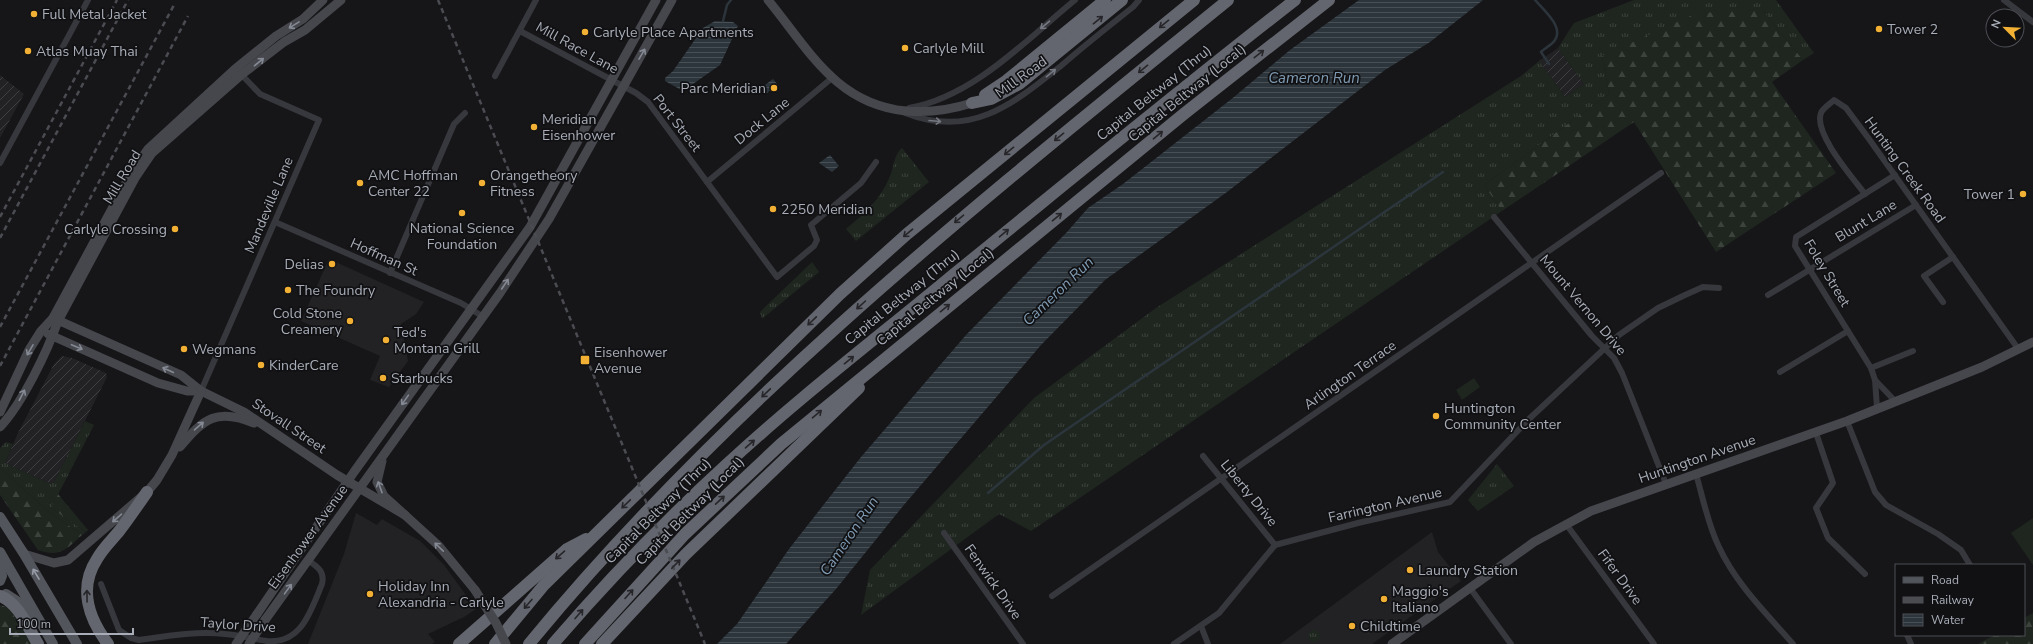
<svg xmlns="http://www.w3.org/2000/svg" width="2033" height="644" font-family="'Nunito Sans',sans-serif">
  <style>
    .built { fill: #222225 }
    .industrial { fill: url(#industrial-furrows) }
    .grass { fill: url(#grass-tufts) }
    .forest { fill: url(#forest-firs) }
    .pitch { fill: #1e261f }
    .water { fill: url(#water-rules) }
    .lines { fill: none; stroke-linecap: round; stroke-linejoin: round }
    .stream { stroke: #2c353c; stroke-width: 2.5 }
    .street { stroke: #37383d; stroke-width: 6 }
    .secondary { stroke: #45474d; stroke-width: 9 }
    .primary { stroke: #53555c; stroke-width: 10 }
    .highway { stroke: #63666e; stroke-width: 12 }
    .rail { stroke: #4a4c52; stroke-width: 2.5; stroke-dasharray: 5 4; stroke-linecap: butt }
    .secondary-bridge { stroke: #45474d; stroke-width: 9 }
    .oneway { stroke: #26262a }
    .oneway2 { stroke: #858993 }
    .oneway3 { stroke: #757881 }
    .oneway4 { stroke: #979ba6 }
    .poi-dot { fill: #f2b134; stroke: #111113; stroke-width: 1.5 }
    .labels { text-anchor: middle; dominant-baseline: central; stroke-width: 3.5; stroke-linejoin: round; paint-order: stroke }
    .poi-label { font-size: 14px; fill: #a8adb8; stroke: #111113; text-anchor: start }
    .street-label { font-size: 14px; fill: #a8adb8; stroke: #111113 }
    .water-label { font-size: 15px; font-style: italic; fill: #7f9bb3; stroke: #111113 }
  </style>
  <defs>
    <pattern id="industrial-furrows" width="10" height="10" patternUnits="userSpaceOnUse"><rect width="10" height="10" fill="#222225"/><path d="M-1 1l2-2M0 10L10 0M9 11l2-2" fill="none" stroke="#3f3f43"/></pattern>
    <pattern id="grass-tufts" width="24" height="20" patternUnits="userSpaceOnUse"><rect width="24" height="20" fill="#1e261f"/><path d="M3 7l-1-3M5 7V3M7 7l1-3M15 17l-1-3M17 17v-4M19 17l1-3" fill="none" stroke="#3c433d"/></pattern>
    <pattern id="forest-firs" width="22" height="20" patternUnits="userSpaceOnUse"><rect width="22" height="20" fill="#1e261f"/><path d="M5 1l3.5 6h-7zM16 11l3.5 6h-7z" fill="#3c433d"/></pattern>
    <pattern id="water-rules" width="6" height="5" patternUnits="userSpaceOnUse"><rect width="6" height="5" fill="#2c353c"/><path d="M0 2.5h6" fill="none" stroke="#485056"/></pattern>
  </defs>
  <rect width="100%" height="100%" fill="#161618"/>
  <g class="built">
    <path d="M329 259 424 302 416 314 401 324 408 361 389 387 370 380 380 356 301 321Z"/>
    <path d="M356 513 377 525 382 519 420 541 444 565 476 609 464 617 428 634 435 642 432 644H308L344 554Z"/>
    <path d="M1432 532 1438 552 1461 581 1372 644H1280Z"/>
  </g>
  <g class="industrial">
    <path d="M1558 48 1584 84 1565 97 1539 61Z"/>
    <path d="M0 75 24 94 0 138Z"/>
    <path d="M62 356 72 358 106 373 107 377 54 482 51 484 5 463 18 433 54 364Z"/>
  </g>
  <g class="grass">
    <path d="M1634 0H1776L1814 53 1803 60 1762 10 1602 56 1609 94 1484 185 1502 211 1031 531 999 514 861 615 870 570 1034 398 1156 308 1521 76 1539 61 1565 97 1584 84 1558 48 1574 23Z"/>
    <path d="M902 148 929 182 856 241 846 229C864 214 881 199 890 176 894 167 894 154 902 148Z"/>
    <path d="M812 262 819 272 762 319 760 312Z"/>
    <path d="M85 421 94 425 51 508 86 532 82 535 49 512 0 468V448L6 442 13 444 5 463 51 484 54 482Z"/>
    <path d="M1497 464 1514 486 1478 511 1468 500Z"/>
    <circle cx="1314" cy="636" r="6"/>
  </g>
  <g class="forest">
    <path d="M1762 10 1803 60 1772 82 1836 173 1716 252 1634 122 1502 211 1484 185 1609 94 1602 56 1697 13Z"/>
    <path d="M0 468 49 512 82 535C67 549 59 558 38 550L0 495Z"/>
    <path d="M58 494 88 530 86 532 51 508Z"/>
    <path d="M0 605 9 608 32 644H0Z"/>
    <path d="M2033 613V644H1978L1994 635H2024V618Z"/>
  </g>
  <g class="pitch">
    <path d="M1474 378 1480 387 1462 400 1456 390Z"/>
    <path d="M2033 518V565L2011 533Z"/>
  </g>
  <g class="water">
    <path d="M1359 0H1483L1430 42 1385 70 1227 192 1105 280 1041 345 903 506 836 589 786 644H717L737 624 789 549 861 457 966 335 1067 232 1088 208 1123 184 1234 97 1290 50Z"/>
    <path d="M715 21 733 22 738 26 720 65 683 91 665 81V78L673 71 703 28Z"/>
    <path d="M773 79 777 84 767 93H765L761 88Z"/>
    <path d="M830 155 839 166 832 172 819 163Z"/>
  </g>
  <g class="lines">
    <g class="stream">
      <path d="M1535 0C1543 9 1564 27 1555 40 1552 45 1545 48 1541 52L1549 64"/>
      <path d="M723 21 727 5 731 0"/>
      <path d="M988 493 1044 445 1443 172"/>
    </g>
    <g class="street">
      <path d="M2004 0 2033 22"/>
      <path d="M520 31 636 93 648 102 777 277 814 246 817 240 811 225 861 183 876 162"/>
      <path d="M495 76 536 0"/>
      <path d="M909 108C973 97 1026 40 1075 0"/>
      <path d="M905 113C971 139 1013 104 1062 65 1085 45 1109 26 1133 7L1139 0"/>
      <path d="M0 163 88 0"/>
      <path d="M707 182 832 78"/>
      <path d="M1865 194C1853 178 1813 133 1821 113 1823 108 1830 104 1834 100L1846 108 1869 139 2019 350"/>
      <path d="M1494 217 1592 336 1614 358 1622 373 1666 484"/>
      <path d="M275 222 461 303 482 316"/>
      <path d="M390 273 454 124 465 113"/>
      <path d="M1768 295 1916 205"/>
      <path d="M1943 302 1924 276 1953 257"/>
      <path d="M1871 368 1913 351"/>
      <path d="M1780 372 1848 331"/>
      <path d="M1875 380 1895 401"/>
      <path d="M201 391 319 120 260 94 239 72"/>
      <path d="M1877 408 1875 380 1871 368 1795 246 1796 237 1895 175"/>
      <path d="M1847 421 1875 492 1886 505 1938 534 1961 550 1970 565"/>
      <path d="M1816 433 1833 483 1816 508 1828 538 1865 574"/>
      <path d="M1203 456 1275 545"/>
      <path d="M1696 474C1703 498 1708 525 1719 547 1736 584 1767 614 1793 644"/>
      <path d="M1566 524 1654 644"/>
      <path d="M944 533 1023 644"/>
      <path d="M101 584 119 630 131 638 139 640C167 636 197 631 225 634 239 635 253 639 267 641 302 644 311 610 322 584 325 572 318 567 309 561"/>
      <path d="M1470 588 1511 644"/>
      <path d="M1052 596 1661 173"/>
      <path d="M1201 626 1208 644"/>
      <path d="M1907 635 1911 644"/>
      <path d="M1174 644 1219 613 1275 545 1358 523 1450 502 1529 419 1619 335 1658 308 1685 295 1703 287 1719 288"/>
    </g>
    <g class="secondary">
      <path d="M768 0C809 50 836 104 906 111 929 113 950 110 972 103"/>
      <path d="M53 318 181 375 201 391 244 412 337 475 405 515"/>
      <path d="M48 334 158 383 187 391H201"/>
      <path d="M0 412 29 350 41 331 53 318 133 170 148 149 235 69 276 36 303 19 323 0"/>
      <path d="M0 427C22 404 47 352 58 321L135 178 152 153 241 75 284 42 305 30 341 0"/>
      <path d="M180 447C204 418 217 408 254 423"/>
      <path d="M382 461 377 482 384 496 439 546 475 590"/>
      <path d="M24 554 54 563 68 560 147 492 157 480 172 455 201 391"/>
      <path d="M257 614 354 472 530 227 656 0"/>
      <path d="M265 620 500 293 549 219 672 0"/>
      <path d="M1392 644 1534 542 1591 511 1847 421 1982 367 2033 342"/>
    </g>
    <g class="primary">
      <path d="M0 517 24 554 77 644"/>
      <path d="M0 552 53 644"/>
      <path d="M0 562 2 576 0 581"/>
      <path d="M6 594 23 605 34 617"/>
    </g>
    <g class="highway">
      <path d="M985 95 1006 81 1105 0"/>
      <path d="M972 103 991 99 1019 84 1122 0"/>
      <path d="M0 596C19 603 28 628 38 644"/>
      <path d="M108 644C89 619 78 588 97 559 103 548 112 540 120 530 129 518 138 505 147 492"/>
      <path d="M459 644 567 549 586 539"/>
      <path d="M495 644 544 585 840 294 907 234 1194 0"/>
      <path d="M529 644C731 398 982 200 1228 0"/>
      <path d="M553 644C607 581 664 522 725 466 796 400 873 341 948 279 1063 186 1178 91 1295 0"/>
      <path d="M585 644 685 534 781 444 1185 113 1329 0"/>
      <path d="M602 644 686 554 859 388"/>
    </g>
    <g class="rail">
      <path d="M438 0 705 644"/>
      <path d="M0 217 117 0"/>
      <path d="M0 238 128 0"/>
      <path d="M0 327 174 5"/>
      <path d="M0 366 188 16"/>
    </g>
    <g class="secondary-bridge">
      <path d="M475 590 496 623 506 644"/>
      <path d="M236 644 257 614"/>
      <path d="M249 644 265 620"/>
    </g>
  </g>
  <defs><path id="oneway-shaft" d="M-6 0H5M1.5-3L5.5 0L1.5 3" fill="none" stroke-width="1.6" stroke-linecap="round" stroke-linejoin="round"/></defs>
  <g class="oneway">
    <use href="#oneway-shaft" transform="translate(1098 20) rotate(-39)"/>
    <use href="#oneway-shaft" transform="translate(1164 24) rotate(141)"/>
    <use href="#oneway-shaft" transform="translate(1259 54) rotate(-38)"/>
    <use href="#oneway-shaft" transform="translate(1143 69) rotate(141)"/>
    <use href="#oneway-shaft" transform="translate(1158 135) rotate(-40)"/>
    <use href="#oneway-shaft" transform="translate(1059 137) rotate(141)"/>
    <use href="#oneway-shaft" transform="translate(1009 151) rotate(141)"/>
    <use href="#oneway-shaft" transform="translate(1057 217) rotate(-39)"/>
    <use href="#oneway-shaft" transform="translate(959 219) rotate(140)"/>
    <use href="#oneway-shaft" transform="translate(908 233) rotate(140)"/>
    <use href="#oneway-shaft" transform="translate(1004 233) rotate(-40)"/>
    <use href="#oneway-shaft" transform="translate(861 305) rotate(138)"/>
    <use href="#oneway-shaft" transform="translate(945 308) rotate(-39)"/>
    <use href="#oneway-shaft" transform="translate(812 321) rotate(136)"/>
    <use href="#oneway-shaft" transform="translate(849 360) rotate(-39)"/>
    <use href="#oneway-shaft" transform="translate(766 393) rotate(136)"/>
    <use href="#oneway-shaft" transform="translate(817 414) rotate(-40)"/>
    <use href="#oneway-shaft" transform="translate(750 444) rotate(-41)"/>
    <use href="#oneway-shaft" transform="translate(720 500) rotate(-43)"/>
    <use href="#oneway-shaft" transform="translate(626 504) rotate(136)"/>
    <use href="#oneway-shaft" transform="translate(560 555) rotate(139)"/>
    <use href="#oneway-shaft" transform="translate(676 564) rotate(-46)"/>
    <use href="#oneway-shaft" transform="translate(629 594) rotate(-48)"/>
    <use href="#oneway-shaft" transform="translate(87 596) rotate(-91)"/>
    <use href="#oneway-shaft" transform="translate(528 604) rotate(131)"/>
    <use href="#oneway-shaft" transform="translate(579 614) rotate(-49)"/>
  </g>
  <g class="oneway2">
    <use href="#oneway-shaft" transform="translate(294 25) rotate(148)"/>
    <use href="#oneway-shaft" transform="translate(642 54) rotate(-60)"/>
    <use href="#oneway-shaft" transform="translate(259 62) rotate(-39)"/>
    <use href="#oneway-shaft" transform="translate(505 284) rotate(-56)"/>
    <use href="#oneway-shaft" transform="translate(77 347) rotate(23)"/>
    <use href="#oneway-shaft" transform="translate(30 350) rotate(120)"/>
    <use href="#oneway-shaft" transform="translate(168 370) rotate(-156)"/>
    <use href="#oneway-shaft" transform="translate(22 395) rotate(-63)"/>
    <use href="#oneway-shaft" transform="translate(405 400) rotate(125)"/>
    <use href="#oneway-shaft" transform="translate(199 426) rotate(-41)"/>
    <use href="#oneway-shaft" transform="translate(380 487) rotate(-110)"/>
    <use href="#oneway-shaft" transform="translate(117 518) rotate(139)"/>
    <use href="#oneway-shaft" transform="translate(439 547) rotate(-136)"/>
    <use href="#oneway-shaft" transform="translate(288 589) rotate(-54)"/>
  </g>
  <g class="oneway3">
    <use href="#oneway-shaft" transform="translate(1045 25) rotate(140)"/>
    <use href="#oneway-shaft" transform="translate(1051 73) rotate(-39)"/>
    <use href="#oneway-shaft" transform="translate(935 121) rotate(5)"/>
  </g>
  <use class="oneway4" href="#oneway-shaft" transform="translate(36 574) rotate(-121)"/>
  <g class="poi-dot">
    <circle cx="34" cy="14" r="4"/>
    <circle cx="1879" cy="29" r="4"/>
    <circle cx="585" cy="32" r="4"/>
    <circle cx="905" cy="48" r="4"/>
    <circle cx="28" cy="51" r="4"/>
    <circle cx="774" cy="88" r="4"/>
    <circle cx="534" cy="127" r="4"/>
    <circle cx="360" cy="183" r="4"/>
    <circle cx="482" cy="183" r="4"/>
    <circle cx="2023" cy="194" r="4"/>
    <circle cx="773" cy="209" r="4"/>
    <circle cx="462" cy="213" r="4"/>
    <circle cx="175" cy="229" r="4"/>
    <circle cx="332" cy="264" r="4"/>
    <circle cx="288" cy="290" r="4"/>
    <circle cx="350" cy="321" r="4"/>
    <circle cx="386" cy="340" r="4"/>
    <circle cx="184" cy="349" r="4"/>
    <rect x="580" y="355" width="10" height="10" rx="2"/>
    <circle cx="261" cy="365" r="4"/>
    <circle cx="383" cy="378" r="4"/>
    <circle cx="1436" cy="416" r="4"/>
    <circle cx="1410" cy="570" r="4"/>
    <circle cx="370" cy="594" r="4"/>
    <circle cx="1384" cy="599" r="4"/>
    <circle cx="1352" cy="626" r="4"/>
  </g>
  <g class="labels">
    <g class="poi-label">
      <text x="42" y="14">Full Metal Jacket</text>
      <text x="1887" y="29">Tower 2</text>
      <text x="593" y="32">Carlyle Place Apartments</text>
      <text x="913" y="48">Carlyle Mill</text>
      <text x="36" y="51">Atlas Muay Thai</text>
      <text x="766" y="88" text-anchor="end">Parc Meridian</text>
      <text x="542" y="119">Meridian<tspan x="542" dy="16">Eisenhower</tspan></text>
      <text x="368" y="175">AMC Hoffman<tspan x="368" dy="16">Center 22</tspan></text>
      <text x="490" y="175">Orangetheory<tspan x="490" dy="16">Fitness</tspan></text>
      <text x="2015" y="194" text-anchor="end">Tower 1</text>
      <text x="781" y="209">2250 Meridian</text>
      <text x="462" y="228" text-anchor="middle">National Science<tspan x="462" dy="16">Foundation</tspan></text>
      <text x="167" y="229" text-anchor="end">Carlyle Crossing</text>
      <text x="324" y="264" text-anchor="end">Delias</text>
      <text x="296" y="290">The Foundry</text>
      <text x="342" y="313" text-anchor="end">Cold Stone<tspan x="342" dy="16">Creamery</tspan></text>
      <text x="394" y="332">Ted's<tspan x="394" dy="16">Montana Grill</tspan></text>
      <text x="192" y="349">Wegmans</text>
      <text x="594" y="352">Eisenhower<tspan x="594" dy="16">Avenue</tspan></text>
      <text x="269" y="365">KinderCare</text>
      <text x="391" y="378">Starbucks</text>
      <text x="1444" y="408">Huntington<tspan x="1444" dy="16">Community Center</tspan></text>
      <text x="1418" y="570">Laundry Station</text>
      <text x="378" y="586">Holiday Inn<tspan x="378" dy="16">Alexandria - Carlyle</tspan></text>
      <text x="1392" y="591">Maggio's<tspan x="1392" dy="16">Italiano</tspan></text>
      <text x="1360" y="626">Childtime</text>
    </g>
    <g class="street-label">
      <text transform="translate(577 48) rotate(29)">Mill Race Lane</text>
      <text transform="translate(1021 77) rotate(-36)">Mill Road</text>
      <text transform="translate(1154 93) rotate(-39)">Capital Beltway (Thru)</text>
      <text transform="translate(1187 93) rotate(-39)">Capital Beltway (Local)</text>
      <text transform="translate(762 121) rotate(-39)">Dock Lane</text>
      <text transform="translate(677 123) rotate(52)">Port Street</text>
      <text transform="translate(1905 170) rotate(54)">Hunting Creek Road</text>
      <text transform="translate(122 177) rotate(-59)">Mill Road</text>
      <text transform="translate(269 205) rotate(-67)">Mandeville Lane</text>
      <text transform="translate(1866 221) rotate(-31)">Blunt Lane</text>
      <text transform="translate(384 257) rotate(24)">Hoffman St</text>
      <text transform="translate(1827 273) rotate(59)">Foley Street</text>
      <text transform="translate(902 297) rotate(-39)">Capital Beltway (Thru)</text>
      <text transform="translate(935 297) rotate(-39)">Capital Beltway (Local)</text>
      <text transform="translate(1583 305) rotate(50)">Mount Vernon Drive</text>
      <text transform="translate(1350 375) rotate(-35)">Arlington Terrace</text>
      <text transform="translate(289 426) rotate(34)">Stovall Street</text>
      <text transform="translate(1697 459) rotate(-19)">Huntington Avenue</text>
      <text transform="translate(1249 493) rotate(51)">Liberty Drive</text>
      <text transform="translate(1385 505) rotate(-13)">Farrington Avenue</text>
      <text transform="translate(658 511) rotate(-45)">Capital Beltway (Thru)</text>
      <text transform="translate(690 511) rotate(-45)">Capital Beltway (Local)</text>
      <text transform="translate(308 537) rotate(-54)">Eisenhower Avenue</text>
      <text transform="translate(1620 577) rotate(54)">Fifer Drive</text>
      <text transform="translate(993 582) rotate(55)">Fenwick Drive</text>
      <text transform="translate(238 625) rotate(4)">Taylor Drive</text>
    </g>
    <g class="water-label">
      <text x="1314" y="78">Cameron Run</text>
      <text transform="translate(1058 291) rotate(-44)">Cameron Run</text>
      <text transform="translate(849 536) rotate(-56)">Cameron Run</text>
    </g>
  </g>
  <rect x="1895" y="564" width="130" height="72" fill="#111113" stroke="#4d4f55"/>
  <rect x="1903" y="577" width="20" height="6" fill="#53555c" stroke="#4d4f55"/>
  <text x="1931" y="584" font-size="12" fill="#a8adb8">Road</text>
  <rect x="1903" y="597" width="20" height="6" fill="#4a4c52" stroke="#4d4f55"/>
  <text x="1931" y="604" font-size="12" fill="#a8adb8">Railway</text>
  <rect x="1903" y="614" width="20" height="12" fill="url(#water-rules)" stroke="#4d4f55"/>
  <text x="1931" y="624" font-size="12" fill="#a8adb8">Water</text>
  <g transform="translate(2005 28) rotate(294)"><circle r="19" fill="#111113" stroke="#4d4f55"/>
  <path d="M0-3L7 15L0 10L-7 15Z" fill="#f2b134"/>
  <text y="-6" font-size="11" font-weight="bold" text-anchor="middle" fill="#a8adb8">N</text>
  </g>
  <path d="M10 628v6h123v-6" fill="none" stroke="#a8adb8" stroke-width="2"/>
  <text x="16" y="628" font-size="12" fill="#a8adb8" stroke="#111113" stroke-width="3" paint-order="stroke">100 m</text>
</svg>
